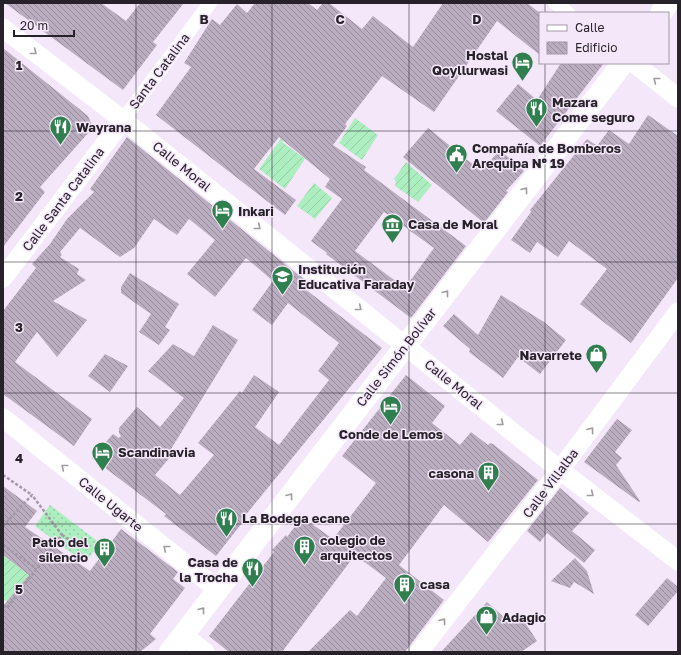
<svg xmlns="http://www.w3.org/2000/svg" width="681" height="655" font-family="'Golos Text',sans-serif">
  <style>
    .grass { fill: url(#grass-dots) }
    .garden { fill: url(#garden-furrows) }
    .building { fill: url(#building-back-hatch); fill-rule: evenodd }
    .lines { fill: none; stroke-linecap: round; stroke-linejoin: round }
    .path { stroke: #a298a6; stroke-width: 2.5; stroke-dasharray: 3 2; stroke-linecap: butt }
    .pedestrian { stroke: #fff; stroke-width: 14 }
    .minor { stroke: #fff; stroke-width: 19 }
    .tertiary { stroke: #fff; stroke-width: 22 }
    .oneway { stroke: #9e9c9f }
    .grid { fill: none; stroke: #272229; stroke-width: 1; stroke-opacity: 0.55 }
    .labels { text-anchor: middle; dominant-baseline: central; stroke-width: 3; stroke-linejoin: round; paint-order: stroke }
    .poi-label { font-size: 13px; font-weight: bold; fill: #272229; stroke: #f4e7fa; text-anchor: start }
    .street-label { font-size: 13px; fill: #272229; stroke: #f4e7fa }
    .grid-label { font-size: 13px; text-anchor: middle; font-weight: bold; fill: #272229; stroke: #f4e7fa; stroke-width: 3; stroke-linejoin: round; paint-order: stroke }
  </style>
  <defs>
    <pattern id="grass-dots" width="8" height="8" patternUnits="userSpaceOnUse"><rect width="8" height="8" fill="#adeec0"/><path d="M2 2h.1M6 6h.1" fill="none" stroke="#95cca5" stroke-width="1.8" stroke-linecap="round"/></pattern>
    <pattern id="garden-furrows" width="10" height="10" patternUnits="userSpaceOnUse"><rect width="10" height="10" fill="#adeec0"/><path d="M-1 1l2-2M0 10L10 0M9 11l2-2" fill="none" stroke="#95cca5"/></pattern>
    <pattern id="building-back-hatch" width="6" height="6" patternUnits="userSpaceOnUse"><rect width="6" height="6" fill="#baadbf"/><path d="M-1 5l2 2M0 0l6 6M5-1l2 2" fill="none" stroke="#978c9b"/></pattern>
  </defs>
  <rect width="100%" height="100%" fill="#f4e7fa"/>
  <path class="grass" d="M50 505 100 543 85 563 35 526Z"/>
  <g class="garden">
    <path d="M355 118 378 135 362 160 339 143Z"/>
    <path d="M285 133 288 136 282 142 305 159 285 189 259 169Z"/>
    <path d="M406 162 432 185 418 202 395 186 396 182 394 179Z"/>
    <path d="M314 183 332 198 315 219 297 206Z"/>
    <path d="M3 555 29 575 7 602 3 599Z"/>
  </g>
  <g class="building">
    <path d="M5 3H101L126 21 140 3H184L153 42 157 45 123 90Z"/>
    <path d="M255 3H308L317 10 323 3H329L362 29 373 16 413 47 443 3H527L540 13V55L497 21 434 112 382 76 345 124 347 126 333 145 366 167 364 170 466 246 411 318 326 254 327 253 311 241 342 199 325 187 330 179 279 137 254 169 296 200 285 215 156 115 191 67 184 63 212 19 220 25 237 4 247 13ZM384 212 434 248 405 288 355 251Z"/>
    <path d="M3 48 88 116 91 123 90 131 40 187 45 192 3 247Z"/>
    <path d="M561 63H604L540 146 496 111 518 84 537 100Z"/>
    <path d="M648 115 678 136V278L631 343 580 304 607 269 569 241 558 257 537 242 530 253 511 240 531 212 530 210 587 139 597 146 609 130 629 144Z"/>
    <path d="M428 128 481 171 500 150 524 171 506 191 508 192 484 223 403 157Z"/>
    <path d="M127 137 305 280 301 286 382 348 244 517 246 518 216 556 164 516 166 514 92 458 113 434 119 438 121 436 119 433V428L137 407 160 427 184 398 148 371 173 344 194 356 213 325 238 340 168 454 171 456 155 475 180 495 214 455 198 443 240 391 242 393 254 375 279 392 255 427 279 445 329 380 318 371 339 343 288 303 272 325 252 310 273 281 246 258 215 297 187 274 215 240 189 219 177 235 154 219 134 248 120 257 80 228 60 252 62 255 60 257 79 269 77 274 86 280 53 301 87 320 57 357 37 332 15 362 92 419 74 446 3 394V311L36 268 32 264 50 244 67 219 94 192 90 189Z"/>
    <path d="M130 273 179 304 165 327 170 330 159 345 139 332 151 314 121 293V287Z"/>
    <path d="M501 295 544 322 566 340 540 374 518 357 503 378 469 352 470 349 443 326 454 314 478 335Z"/>
    <path d="M105 354 128 366 110 392 88 376Z"/>
    <path d="M406 375 445 406 432 423 460 445 471 432 488 445 490 443 493 444 538 480 488 542 444 505 399 565 444 600 405 652H308L350 610 357 616 386 578 355 555 282 652H229L209 636 274 552 272 550 286 535 287 537 302 517 333 539 376 483 342 456Z"/>
    <path d="M617 419 632 430 615 452 622 458 616 465 640 501 639 502 584 462Z"/>
    <path d="M3 486 37 511 25 527 90 571 121 529 178 572 173 579 185 588 150 634 156 639 140 652H3V606L29 575 3 555Z"/>
    <path d="M560 488 589 513 572 531 595 550 584 563 547 533 540 542 527 531Z"/>
    <path d="M575 558 587 571 594 594 574 582 570 588 551 581Z"/>
    <path d="M667 578 678 587V591L648 626 635 615Z"/>
    <path d="M487 602 508 621 522 618 537 641 521 652H441Z"/>
  </g>
  <g class="lines">
    <g class="path">
      <path d="M3 475 32 495"/>
      <path d="M3 526 32 495 62 535 7 608 3 605"/>
      <path d="M62 535 82 548"/>
      <path d="M3 545 37 569"/>
    </g>
    <g class="pedestrian">
      <path d="M555 3 568 13"/>
      <path d="M123 120 210 3"/>
    </g>
    <g class="minor">
      <path d="M3 28 136 130 560 470 678 561"/>
      <path d="M634 63 678 98"/>
      <path d="M3 278 123 120"/>
      <path d="M3 418 218 590"/>
      <path d="M183 635 205 652"/>
      <path d="M419 652 560 470 678 312"/>
    </g>
    <g class="tertiary">
      <path d="M661 13 668 3"/>
      <path d="M170 652 623 63"/>
    </g>
  </g>
  <defs><path id="oneway-chevron" d="M-2-3.5L2.5 0L-2 3.5" fill="none" stroke-width="1.6" stroke-linecap="round" stroke-linejoin="round"/></defs>
  <g class="oneway">
    <use href="#oneway-chevron" transform="translate(34 52) rotate(38)"/>
    <use href="#oneway-chevron" transform="translate(656 80) rotate(-142)"/>
    <use href="#oneway-chevron" transform="translate(525 190) rotate(-52)"/>
    <use href="#oneway-chevron" transform="translate(258 227) rotate(39)"/>
    <use href="#oneway-chevron" transform="translate(446 293) rotate(-52)"/>
    <use href="#oneway-chevron" transform="translate(359 308) rotate(39)"/>
    <use href="#oneway-chevron" transform="translate(501 423) rotate(39)"/>
    <use href="#oneway-chevron" transform="translate(591 430) rotate(-53)"/>
    <use href="#oneway-chevron" transform="translate(64 467) rotate(-141)"/>
    <use href="#oneway-chevron" transform="translate(591 494) rotate(38)"/>
    <use href="#oneway-chevron" transform="translate(290 496) rotate(-53)"/>
    <use href="#oneway-chevron" transform="translate(166 548) rotate(-141)"/>
    <use href="#oneway-chevron" transform="translate(202 610) rotate(-52)"/>
    <use href="#oneway-chevron" transform="translate(443 621) rotate(-52)"/>
  </g>
  <path class="grid" d="M136 3V652M272 3V652M409 3V652M545 3V13M545 63V652M3 131H678M3 262H678M3 393H678M3 524H678"/>
  <defs>
    <symbol id="hotel-pin" viewBox="-11 -11 22 30"><path d="M0 17L-7.5 6A9.5 9.5 0 1 1 7.5 6Z" fill="#307f4f" stroke="#f4e7fa"/><path d="M-6-4.5h1.5V1H6V5H4.5V3h-9V5H-6ZM-4 0a1.8 1.8 0 1 1 3.6 0ZM.5 0V-2.5h3Q6-2.5 6 0Z" fill="#fff"/></symbol>
    <symbol id="restaurant-pin" viewBox="-11 -11 22 30"><path d="M0 17L-7.5 6A9.5 9.5 0 1 1 7.5 6Z" fill="#307f4f" stroke="#f4e7fa"/><path d="M-5-6h1v4h1v-4h1v4h1v-4h1v5L-1.5 .5V6h-2V.5L-5-1ZM5-6V6H3V1.5H1.5Q1.5-4 5-6Z" fill="#fff"/></symbol>
    <symbol id="civic-pin" viewBox="-11 -11 22 30"><path d="M0 17L-7.5 6A9.5 9.5 0 1 1 7.5 6Z" fill="#307f4f" stroke="#f4e7fa"/><path d="M-.6-6.5H3V-4.5H.6V-3L4-1V1h2V6H-6V1h2V-1L-.6-3ZM-1.2 2.5V6h2.4V2.5Z" fill="#fff"/></symbol>
    <symbol id="museum-pin" viewBox="-11 -11 22 30"><path d="M0 17L-7.5 6A9.5 9.5 0 1 1 7.5 6Z" fill="#307f4f" stroke="#f4e7fa"/><path d="M0-6L6-3V-2H-6V-3ZM-5-1h2V3h-2ZM-1-1h2V3h-2ZM3-1h2V3H3ZM-6 4H6V6H-6Z" fill="#fff"/></symbol>
    <symbol id="school-pin" viewBox="-11 -11 22 30"><path d="M0 17L-7.5 6A9.5 9.5 0 1 1 7.5 6Z" fill="#307f4f" stroke="#f4e7fa"/><path d="M0-5L7-2L0 1L-7-2ZM-4 1L0 2.5L4 1V4Q0 6-4 4Z" fill="#fff"/></symbol>
    <symbol id="shop-pin" viewBox="-11 -11 22 30"><path d="M0 17L-7.5 6A9.5 9.5 0 1 1 7.5 6Z" fill="#307f4f" stroke="#f4e7fa"/><path d="M-5-2.5h2.3a2.7 3.5 0 0 1 5.4 0H5L5.5 6h-11ZM-1.5-2.5h3a1.5 2.3 0 0 0-3 0Z" fill="#fff"/></symbol>
    <symbol id="building-pin" viewBox="-11 -11 22 30"><path d="M0 17L-7.5 6A9.5 9.5 0 1 1 7.5 6Z" fill="#307f4f" stroke="#f4e7fa"/><path d="M-4-6H4V6H1V3H-1V6H-4ZM-2.5-4.3h1.7v1.8h-1.7ZM.8-4.3h1.7v1.8H.8ZM-2.5-1h1.7V.8h-1.7ZM.8-1h1.7V.8H.8Z" fill="#fff"/></symbol>
  </defs>
  <g fill-rule="evenodd">
    <use href="#hotel-pin" x="510" y="50" width="25" height="34"/>
    <use href="#restaurant-pin" x="524" y="96" width="25" height="34"/>
    <use href="#restaurant-pin" x="48" y="114" width="25" height="34"/>
    <use href="#civic-pin" x="444" y="142" width="25" height="34"/>
    <use href="#hotel-pin" x="210" y="198" width="25" height="34"/>
    <use href="#museum-pin" x="380" y="212" width="25" height="34"/>
    <use href="#school-pin" x="270" y="264" width="25" height="34"/>
    <use href="#shop-pin" x="584" y="342" width="25" height="34"/>
    <use href="#hotel-pin" x="378" y="394" width="25" height="34"/>
    <use href="#hotel-pin" x="90" y="440" width="25" height="34"/>
    <use href="#building-pin" x="476" y="460" width="25" height="34"/>
    <use href="#restaurant-pin" x="214" y="506" width="25" height="34"/>
    <use href="#building-pin" x="292" y="534" width="25" height="34"/>
    <use href="#building-pin" x="92" y="536" width="25" height="34"/>
    <use href="#restaurant-pin" x="240" y="556" width="25" height="34"/>
    <use href="#building-pin" x="392" y="572" width="25" height="34"/>
    <use href="#shop-pin" x="474" y="604" width="25" height="34"/>
  </g>
  <g class="labels">
    <g class="poi-label">
      <text x="508" y="55" text-anchor="end">Hostal<tspan x="508" dy="15">Qoyllurwasi</tspan></text>
      <text x="552" y="102">Mazara<tspan x="552" dy="15">Come seguro</tspan></text>
      <text x="76" y="127">Wayrana</text>
      <text x="472" y="148">Compañía de Bomberos<tspan x="472" dy="15">Arequipa Nº 19</tspan></text>
      <text x="238" y="211">Inkari</text>
      <text x="408" y="224">Casa de Moral</text>
      <text x="298" y="269">Institución<tspan x="298" dy="15">Educativa Faraday</tspan></text>
      <text x="582" y="355" text-anchor="end">Navarrete</text>
      <text x="391" y="434" text-anchor="middle">Conde de Lemos</text>
      <text x="118" y="452">Scandinavia</text>
      <text x="474" y="473" text-anchor="end">casona</text>
      <text x="242" y="518">La Bodega ecane</text>
      <text x="320" y="540">colegio de<tspan x="320" dy="15">arquitectos</tspan></text>
      <text x="88" y="542" text-anchor="end">Patio del<tspan x="88" dy="15">silencio</tspan></text>
      <text x="238" y="562" text-anchor="end">Casa de<tspan x="238" dy="15">la Trocha</tspan></text>
      <text x="420" y="584">casa</text>
      <text x="502" y="617">Adagio</text>
    </g>
    <g class="street-label">
      <text transform="translate(159 71) rotate(-53)">Santa Catalina</text>
      <text transform="translate(182 166) rotate(39)">Calle Moral</text>
      <text transform="translate(63 199) rotate(-53)">Calle Santa Catalina</text>
      <text transform="translate(396 357) rotate(-52)">Calle Simón Bolívar</text>
      <text transform="translate(454 384) rotate(39)">Calle Moral</text>
      <text transform="translate(550 483) rotate(-53)">Calle Villalba</text>
      <text transform="translate(111 504) rotate(39)">Calle Ugarte</text>
    </g>
  </g>
  <g class="grid-label">
    <text x="204" y="24">B</text>
    <text x="340" y="24">C</text>
    <text x="477" y="24">D</text>
    <text x="19" y="70">1</text>
    <text x="19" y="201">2</text>
    <text x="19" y="332">3</text>
    <text x="19" y="463">4</text>
    <text x="19" y="594">5</text>
  </g>
  <rect width="681" height="655" fill="none" stroke="#272229" stroke-width="8"/>
  <rect x="539" y="12" width="130" height="52" fill="#f4e7fa" stroke="#a298a6"/>
  <rect x="547" y="25" width="20" height="6" fill="#ffffff" stroke="#a298a6"/>
  <text x="575" y="32" font-size="12" fill="#272229">Calle</text>
  <rect x="547" y="42" width="20" height="12" fill="url(#building-back-hatch)" stroke="#a298a6"/>
  <text x="575" y="52" font-size="12" fill="#272229">Edificio</text>
  <path d="M14 30v6h60v-6" fill="none" stroke="#272229" stroke-width="2"/>
  <text x="20" y="30" font-size="12" fill="#272229" stroke="#f4e7fa" stroke-width="3" paint-order="stroke">20 m</text>
</svg>
